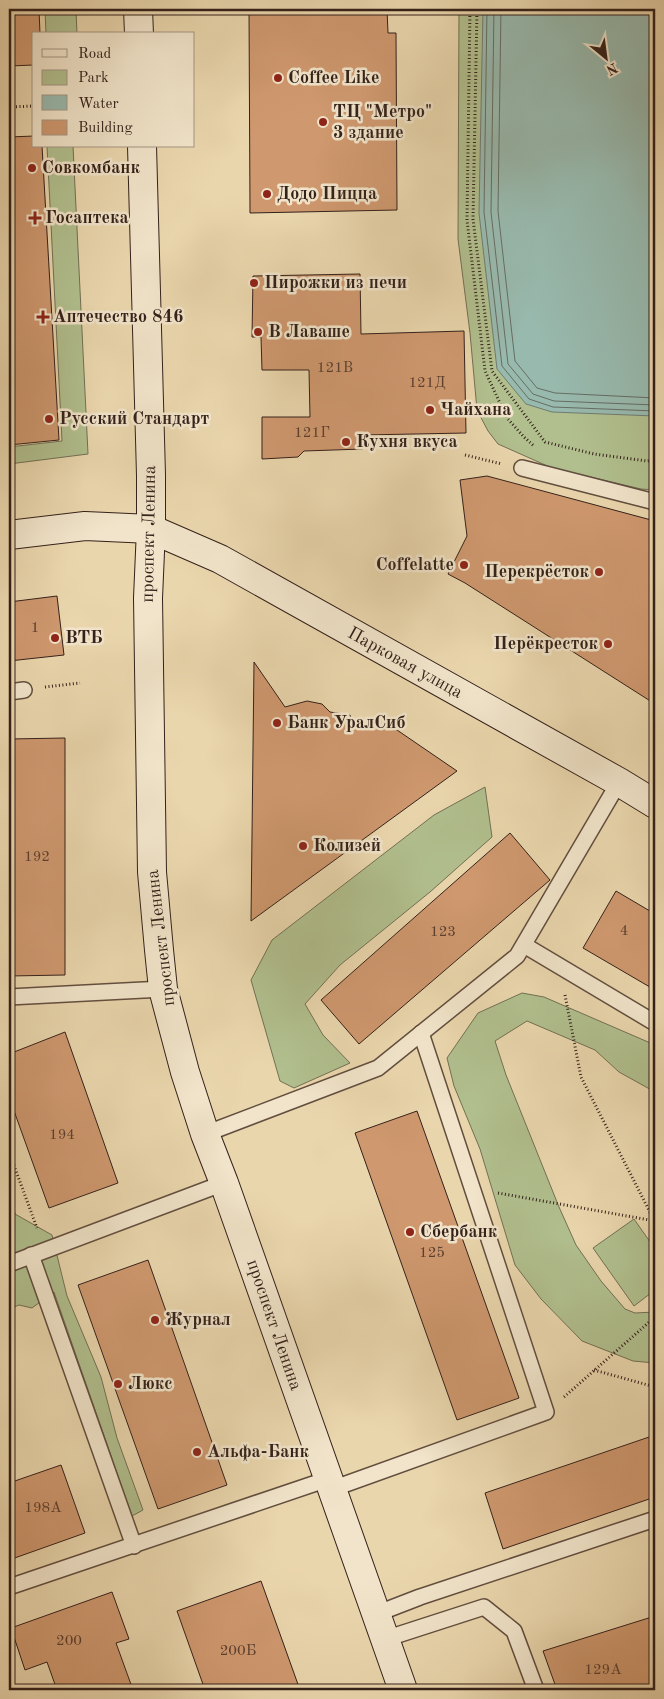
<svg xmlns="http://www.w3.org/2000/svg" width="664" height="1699" font-family="'Old Standard TT',serif">
  <style>
    .green { fill: #b1bf8e; stroke: #727054 }
    .water { fill: #98b9ad; stroke: #707c72 }
    .lines { fill: none; stroke-linecap: round; stroke-linejoin: round }
    .shore { stroke: #666d64; stroke-width: 1 }
    .building { fill: #cf986f; stroke: #34211a }
    .lane-casing { stroke: #624e3f; stroke-width: 18 }
    .secondary-casing { stroke: #34211a; stroke-width: 30 }
    .path { stroke: #34211a; stroke-width: 3; stroke-dasharray: 1 2.5; stroke-linecap: butt }
    .lane { stroke: #f1e4ca; stroke-width: 15 }
    .secondary { stroke: #f1e4ca; stroke-width: 28 }
    .poi-dot { fill: #8f2418; stroke: #f1e4ca; stroke-width: 2 }
    .labels { text-anchor: middle; dominant-baseline: central; stroke-width: 5; stroke-linejoin: round; paint-order: stroke }
    .number-label { font-size: 15px; fill: #5b3f2f }
    .poi-label { font-size: 18px; font-weight: bold; fill: #34211a; stroke: #f1e4ca; text-anchor: start }
    .street-label { font-size: 18px; fill: #34211a; stroke: #f1e4ca }
  </style>
  <rect width="100%" height="100%" fill="#ead6ad"/>
  <filter id="stains"><feTurbulence type="fractalNoise" baseFrequency=".004" numOctaves="4"/><feColorMatrix values="0 0 0 0 .2 0 0 0 0 .09 0 0 0 0 .02 0 0 0 .5 -.17"/></filter>
  <radialGradient id="worn" r=".72"><stop offset=".6" stop-color="#630" stop-opacity="0"/><stop offset="1" stop-color="#630" stop-opacity=".3"/></radialGradient>
  <g class="green">
    <path d="M45 9H76L77 34H46Z"/>
    <path d="M459 9H655V490L641 489 552 468 498 444 488 431 477 410 470 333 458 239Z"/>
    <path d="M47 146H73L88 454 9 464V447L62 441Z"/>
    <path d="M485 787 492 837 430 892 340 965 305 1004 323 1035 350 1063 294 1088 280 1081 251 980 272 940 434 815Z"/>
    <path d="M522 993 544 997 655 1045V1092L619 1072 595 1050 527 1021 495 1041 506 1075 559 1207 576 1245 601 1281 625 1309 635 1313 655 1312V1363L633 1361 582 1341 541 1299 515 1265 480 1149 454 1086 447 1058 478 1013Z"/>
    <path d="M9 1181 15 1214 52 1235 67 1296 101 1377 117 1438 143 1510 132 1516 54 1292 32 1308 19 1305 9 1309Z"/>
    <path d="M634 1219 655 1249V1290L634 1306 593 1248Z"/>
  </g>
  <path class="water" d="M483 9H655V416L552 412 526 404 497 369 479 213Z"/>
  <g class="lines">
    <g class="shore">
      <path d="M487 9 484 212 502 366 529 399 553 407 655 411"/>
      <path d="M494 9 491 212 508 364 533 394 554 401 655 405"/>
      <path d="M501 9 498 211 515 361 537 388 555 393 655 398"/>
    </g>
  </g>
  <g class="building">
    <path d="M9 9H39L40 34H34V65L9 66Z"/>
    <path d="M249 9H387L388 33H396L397 210 250 213Z"/>
    <path d="M34 136V146H42L59 440 9 445V137Z"/>
    <path d="M360 274 361 334 464 331 466 433 363 435V449L304 451 298 457 262 459V417H310L309 370H262L261 337H252L253 276Z"/>
    <path d="M487 476 655 521V704L465 583 448 574 467 536 460 480Z"/>
    <path d="M57 596 64 655 9 661V602Z"/>
    <path d="M254 662 285 707 307 701 322 704 330 712 350 715 353 726 397 730 457 771 251 921Z"/>
    <path d="M65 738V975L9 976V739Z"/>
    <path d="M510 833 550 880 359 1044 321 1000Z"/>
    <path d="M616 891 655 914V990L583 948Z"/>
    <path d="M65 1032 118 1183 49 1208 9 1097V1054Z"/>
    <path d="M417 1111 519 1398 457 1420 355 1133Z"/>
    <path d="M148 1260 227 1485 158 1509 78 1285Z"/>
    <path d="M655 1435V1497L503 1549 485 1493Z"/>
    <path d="M61 1465 85 1533 9 1560V1483Z"/>
    <path d="M261 1581 300 1690H205L177 1611Z"/>
    <path d="M112 1592 129 1639 116 1643 133 1690H57L47 1662 25 1670 11 1628Z"/>
    <path d="M655 1616V1690H557L543 1651Z"/>
  </g>
  <g class="lines">
    <defs>
      <g id="lane">
        <path d="M522 468 655 502"/>
        <path d="M9 692 24 690"/>
        <path d="M524 945 655 1023"/>
        <path d="M9 997 163 989"/>
        <path d="M205 1134 378 1068 517 956 619 782"/>
        <path d="M31 1255 134 1546"/>
        <path d="M9 1264 224 1183"/>
        <path d="M332 1489 546 1412 421 1033"/>
        <path d="M9 1587 328 1479"/>
        <path d="M376 1614 420 1597 655 1519"/>
        <path d="M385 1639 484 1607 514 1631 536 1690"/>
      </g>
      <g id="secondary">
        <path d="M138 9 139 34"/>
        <path d="M142 146 151 475V529L148 598 152 872 159 950 163 989 185 1072 205 1134 224 1183 403 1690"/>
        <path d="M9 535 85 526 151 529 220 559 619 782 655 804"/>
      </g>
    </defs>
    <use href="#lane" class="lane-casing"/>
    <use href="#secondary" class="secondary-casing"/>
    <g class="path">
      <path d="M470 9 467 220 485 371 507 418 524 437 534 446"/>
      <path d="M477 9 473 219 492 371 545 442 594 454 647 461 655 460"/>
      <path d="M9 107 34 106"/>
      <path d="M465 455 502 464"/>
      <path d="M45 687 80 683"/>
      <path d="M565 995 581 1077 655 1222"/>
      <path d="M9 1152 37 1228"/>
      <path d="M498 1193 655 1221"/>
      <path d="M594 1370 655 1387"/>
      <path d="M564 1397 655 1317"/>
    </g>
    <use href="#lane" class="lane"/>
    <use href="#secondary" class="secondary"/>
  </g>
  <g class="poi-dot">
    <circle cx="278" cy="78" r="5"/>
    <circle cx="323" cy="122" r="5"/>
    <circle cx="32" cy="168" r="5"/>
    <circle cx="267" cy="194" r="5"/>
    <path d="M32.5 210.5h5v5h5v5h-5v5h-5v-5h-5v-5h5z"/>
    <circle cx="254" cy="283" r="5"/>
    <path d="M40.5 309.5h5v5h5v5h-5v5h-5v-5h-5v-5h5z"/>
    <circle cx="258" cy="332" r="5"/>
    <circle cx="430" cy="410" r="5"/>
    <circle cx="49" cy="419" r="5"/>
    <circle cx="346" cy="442" r="5"/>
    <circle cx="464" cy="565" r="5"/>
    <circle cx="599" cy="572" r="5"/>
    <circle cx="55" cy="638" r="5"/>
    <circle cx="608" cy="644" r="5"/>
    <circle cx="277" cy="723" r="5"/>
    <circle cx="303" cy="846" r="5"/>
    <circle cx="410" cy="1232" r="5"/>
    <circle cx="155" cy="1320" r="5"/>
    <circle cx="118" cy="1384" r="5"/>
    <circle cx="197" cy="1452" r="5"/>
  </g>
  <g class="labels">
    <g class="number-label">
      <text x="335" y="368">121В</text>
      <text x="427" y="383">121Д</text>
      <text x="312" y="433">121Г</text>
      <text x="35" y="628">1</text>
      <text x="37" y="857">192</text>
      <text x="624" y="931">4</text>
      <text x="443" y="932">123</text>
      <text x="62" y="1135">194</text>
      <text x="432" y="1253">125</text>
      <text x="43" y="1508">198А</text>
      <text x="69" y="1641">200</text>
      <text x="238" y="1651">200Б</text>
      <text x="603" y="1670">129А</text>
    </g>
    <g class="poi-label">
      <text x="288" y="78">Coffee Like</text>
      <text x="333" y="112">ТЦ "Метро"<tspan x="333" dy="21">3 здание</tspan></text>
      <text x="42" y="168">Совкомбанк</text>
      <text x="277" y="194">Додо Пицца</text>
      <text x="45" y="218">Госаптека</text>
      <text x="264" y="283">Пирожки из печи</text>
      <text x="53" y="317">Аптечество 846</text>
      <text x="268" y="332">В Лаваше</text>
      <text x="440" y="410">Чайхана</text>
      <text x="59" y="419">Русский Стандарт</text>
      <text x="356" y="442">Кухня вкуса</text>
      <text x="454" y="565" text-anchor="end">Coffelatte</text>
      <text x="589" y="572" text-anchor="end">Перекрёсток</text>
      <text x="65" y="638">ВТБ</text>
      <text x="598" y="644" text-anchor="end">Перёкресток</text>
      <text x="287" y="723">Банк УралСиб</text>
      <text x="313" y="846">Колизей</text>
      <text x="420" y="1232">Сбербанк</text>
      <text x="165" y="1320">Журнал</text>
      <text x="128" y="1384">Люкс</text>
      <text x="207" y="1452">Альфа-Банк</text>
    </g>
    <g class="street-label">
      <text transform="translate(149 534) rotate(-89)">проспект Ленина</text>
      <text transform="translate(405 663) rotate(29)">Парковая улица</text>
      <text transform="translate(161 938) rotate(-97)">проспект Ленина</text>
      <text transform="translate(274 1325) rotate(71)">проспект Ленина</text>
    </g>
  </g>
  <rect width="664" height="1699" fill="none" stroke="#ead6ad" stroke-width="30"/>
  <rect x="10" y="10" width="644" height="1679" fill="none" stroke="#34211a" stroke-width="2.5"/>
  <rect x="15" y="15" width="634" height="1669" fill="none" stroke="#34211a"/>
  <rect x="32" y="32" width="162" height="115" fill="#f1e4ca" stroke="#a59684"/>
  <rect x="42" y="49" width="25" height="8" fill="#f1e4ca" stroke="#a59684"/>
  <text x="78" y="58" font-size="15" fill="#34211a">Road</text>
  <rect x="42" y="70" width="25" height="15" fill="#b1bf8e" stroke="#a59684"/>
  <text x="78" y="82" font-size="15" fill="#34211a">Park</text>
  <rect x="42" y="95" width="25" height="15" fill="#98b9ad" stroke="#a59684"/>
  <text x="78" y="108" font-size="15" fill="#34211a">Water</text>
  <rect x="42" y="120" width="25" height="15" fill="#cf986f" stroke="#a59684"/>
  <text x="78" y="132" font-size="15" fill="#34211a">Building</text>
  <g transform="translate(606 58) rotate(151)" stroke="#f1e4ca" stroke-width="4" paint-order="stroke">
  <path d="M0-4L9 19L0 12L-9 19Z" fill="#34211a"/>
  <text y="-8" font-size="14" font-weight="bold" text-anchor="middle" fill="#34211a">N</text>
  </g>
  <rect width="100%" height="100%" filter="url(#stains)"/>
  <rect width="100%" height="100%" fill="url(#worn)"/>
</svg>
